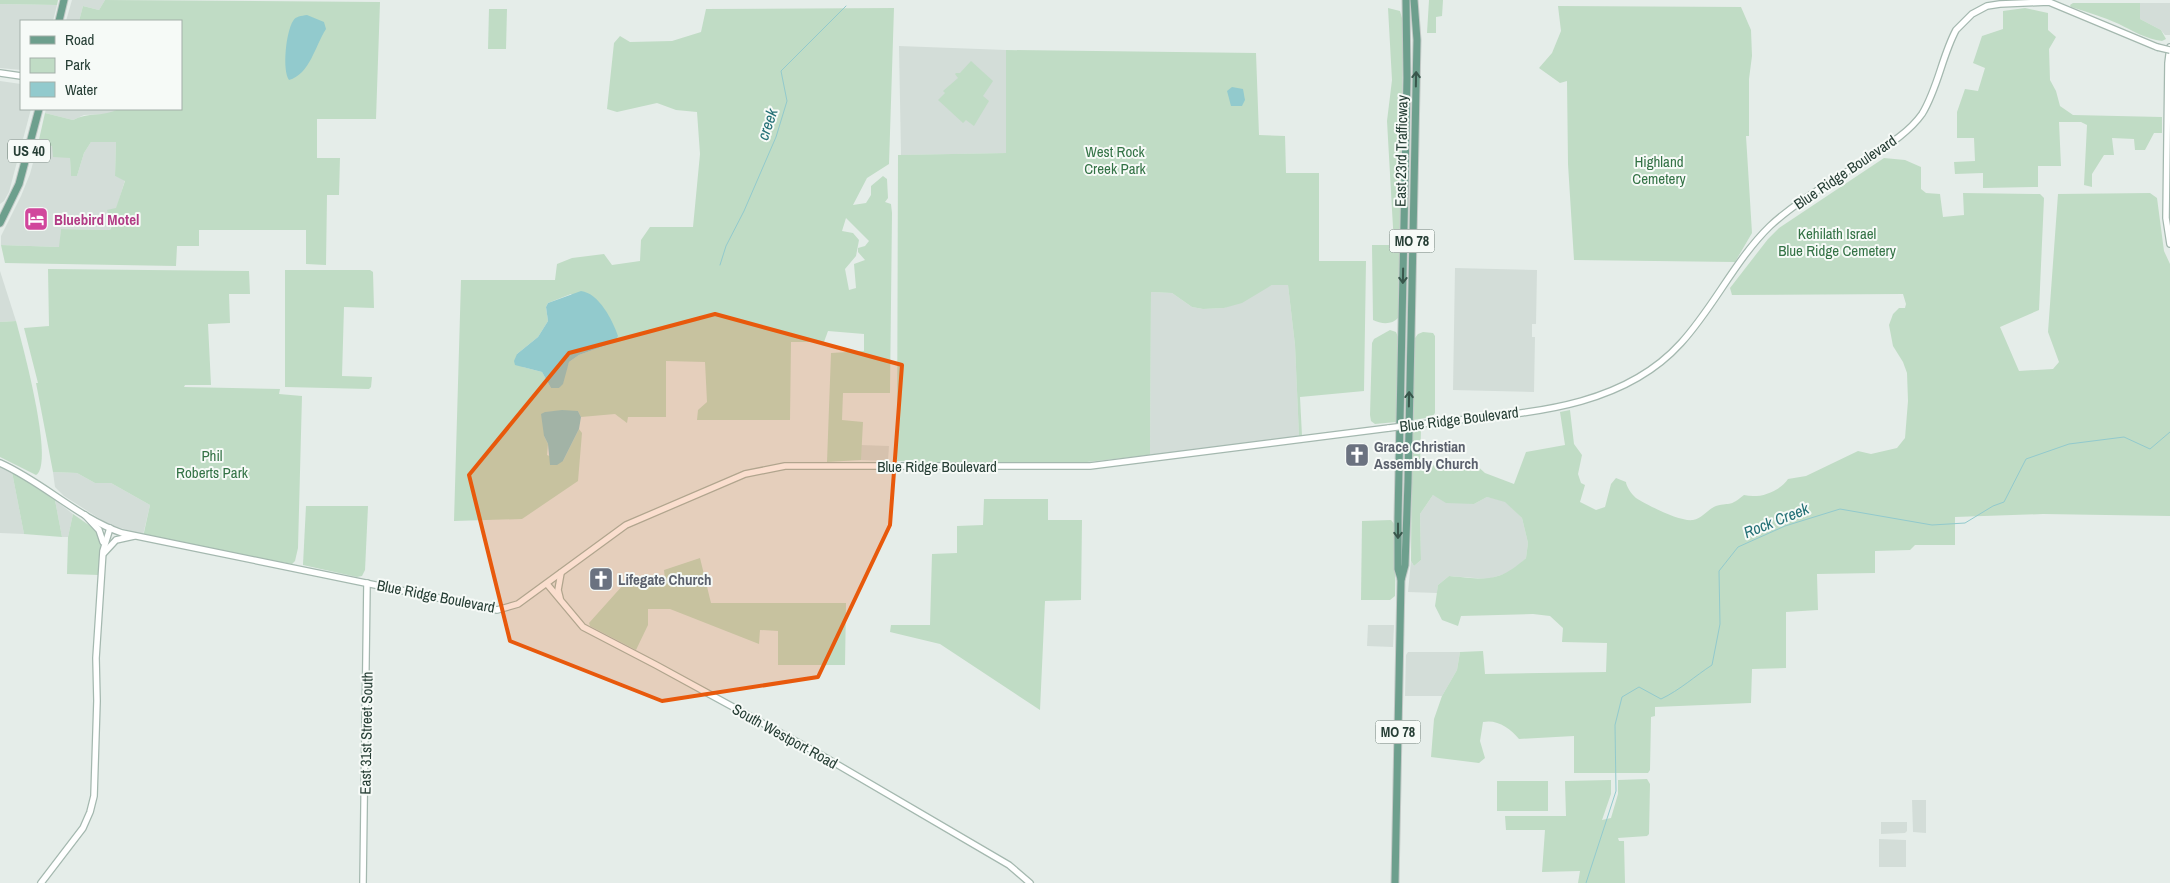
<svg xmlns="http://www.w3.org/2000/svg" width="2170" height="883" font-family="'Archivo Narrow',sans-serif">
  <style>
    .built { fill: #d3ddd8 }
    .green { fill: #c0dcc5; fill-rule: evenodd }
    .water { fill: #92cacd }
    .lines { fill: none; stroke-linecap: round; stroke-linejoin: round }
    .stream { stroke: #92cacd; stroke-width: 1 }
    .secondary-casing { stroke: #a4b8af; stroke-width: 8 }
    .primary-casing { stroke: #c2c9c6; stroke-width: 9 }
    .secondary { stroke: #fff; stroke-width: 5.5 }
    .primary { stroke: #6d9f8d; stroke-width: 7 }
    .secondary-bridge-casing { stroke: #a4b8af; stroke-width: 8; stroke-linecap: butt }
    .secondary-bridge { stroke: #fff; stroke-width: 5.5 }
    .oneway { stroke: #38564b }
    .marked { fill: #e8590c; fill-opacity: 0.2; stroke: #e8590c; stroke-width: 4; stroke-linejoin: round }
    .labels { text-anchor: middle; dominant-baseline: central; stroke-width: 4; stroke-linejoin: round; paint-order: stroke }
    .shield { fill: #f6faf7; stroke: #64766f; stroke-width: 1 }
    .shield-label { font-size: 14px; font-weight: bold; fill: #263e35 }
    .park-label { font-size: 15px; fill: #337245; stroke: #f6faf7 }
    .street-label { font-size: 15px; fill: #263e35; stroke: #f6faf7 }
    .hotel-label { font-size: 15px; font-weight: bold; fill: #b23c85; stroke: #f6faf7; text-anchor: start }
    .worship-label { font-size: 15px; font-weight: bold; fill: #5b616d; stroke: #f6faf7; text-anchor: start }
    .water-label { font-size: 16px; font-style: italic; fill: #247076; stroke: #f6faf7 }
  </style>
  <rect width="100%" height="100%" fill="#e5ede9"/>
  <g class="built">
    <path d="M72 0H105L99 10 83 6 79 21H66Z"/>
    <path d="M2140 3H2170V35H2165L2161 30 2140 19Z"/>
    <path d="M0 4 57 5 53 21H21V70L0 68Z"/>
    <path d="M899 46 1006 50V153L901 155Z"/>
    <path d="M0 81 21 84V109H31L9 192 4 201 0 204Z"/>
    <path d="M46 109H118L109 114 84 115 73 120 45 113Z"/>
    <path d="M91 142H116L115 176 125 180 110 230 61 229 60 247 1 245V236L21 196 30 174 38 144 52 146 70 158 71 176H77L84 153Z"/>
    <path d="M1455 268 1537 270 1536 324H1532V337H1535L1534 392 1453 390Z"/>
    <path d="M0 271 16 321 0 322Z"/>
    <path d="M1279 284 1288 285 1295 345 1299 436 1150 455 1151 292 1172 293 1192 307 1203 309 1224 308 1272 285Z"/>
    <path d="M861 445 889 446 888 461 861 460Z"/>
    <path d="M0 466 12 472 24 534 0 533Z"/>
    <path d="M53 472 77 473 95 483H111L150 505 143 535 108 524 64 496 55 487Z"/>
    <path d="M1433 495 1474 504 1487 497 1505 501 1522 518 1528 543 1526 558 1511 572 1488 579 1449 576 1438 585 1437 593 1408 592 1411 561 1414 566 1421 560 1420 514Z"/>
    <path d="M55 500 73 514 68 537H62Z"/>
    <path d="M1368 625H1394L1393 647 1367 646Z"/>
    <path d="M1408 652H1460L1457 670 1442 696H1405L1406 655Z"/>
    <path d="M1912 800H1926V833L1913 832Z"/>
    <path d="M1881 822H1907V831L1905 833 1881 834Z"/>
    <path d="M1879 839 1906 840V867H1879Z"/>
  </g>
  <g class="green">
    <path d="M0 0H58L57 5 0 4Z"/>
    <path d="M105 0 380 2 376 119H317V158H340L339 195H327L326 265 306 264V230H199V246H177L176 266 5 263 1 245 59 247 61 229 110 230 112 226 107 210 116 208 125 181 115 176 116 142H91L84 153 77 176H71L70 158 53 157 52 146 38 144 45 113 73 120C88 112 104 117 118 109H181V21H79L83 6 99 10Z"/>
    <path d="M1429 0H1443L1442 16 1436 17V33H1427Z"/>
    <path d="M2073 3H2140V19L2161 30 2166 39 2162 41C2146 39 2133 31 2119 24 2103 17 2087 12 2071 7L2070 5Z"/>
    <path d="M1558 6 1741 7 1751 30 1752 56 1749 79V136H1746L1752 233 1735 262 1574 260 1568 164 1567 81 1560 83 1539 68 1552 53 1561 31Z"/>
    <path d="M894 8 889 164 867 178 853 205 866 203 871 195V186L883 176 887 179 888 198 885 202 891 204 892 213 890 393H843L842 420 863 422 861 460 827 462 831 353 864 351V334L828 331 824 342H791L790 420H697L698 410 707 402 705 362 666 361V417H628L627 423 615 414 581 417 578 411 545 412 544 436 548 444 547 455 563 461 579 429 582 433 578 481 522 519 454 521 461 280H555L557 264 572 258 604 254 612 265 640 261 641 240 650 227H693L700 154 697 112 676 110 657 103 617 112 607 109 614 43 620 36 630 42 672 41 701 32 706 9ZM846 218 869 241 865 246 858 248V252L865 260 854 264 856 288 849 290 845 269 856 256 859 240 853 233 842 231ZM571 294 615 342 579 355 569 362 559 388H551L542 372 523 367 517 354 538 337 548 321 546 307 548 303Z"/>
    <path d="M1388 8 1400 11 1402 18 1403 52 1398 318C1392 325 1381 324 1373 320L1372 245H1394L1387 121 1392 80Z"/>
    <path d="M2025 8 2048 13V30L2056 37 2049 49 2050 80 2056 91 2060 106 2073 115 2162 117V133H2154L2145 150H2135L2134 139 2112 138 2114 155H2104L2092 174V187L2084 185 2087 125 2081 122H2059L2061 166H2038V187L1983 188V173L1955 174 1954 162 1975 161 1974 138H1957V112L1965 89 1978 91 1985 68 1973 63 1982 36 2003 29V11Z"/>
    <path d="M489 9H507L506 49H488Z"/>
    <path d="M1006 50 1256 53 1259 135 1285 136 1286 173H1319V261H1366L1364 391 1300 397 1302 436H1299L1295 345 1288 285H1272L1242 303 1224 308 1203 309 1192 307 1172 293 1151 292 1150 455 1078 463 1077 466 897 461 898 155 1006 153Z"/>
    <path d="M971 61 993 81 983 96 989 101 974 126 966 120 963 123 938 100 945 93 943 91 958 78 955 74 956 73H960Z"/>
    <path d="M1884 158 1905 160 1921 167V189L1926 193 1940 194 1943 217 1964 215 1963 193 2040 194 2044 198 2039 310 2000 327 2019 371 2053 369 2059 362 2048 332 2058 194 2150 193 2157 198 2164 251 2170 264V516L2043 514 1955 517V545H1915L1910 550 1875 551V573L1817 574 1818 610 1786 612V668L1752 669 1751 703 1655 707V716L1651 717 1650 770 1648 773H1574V736L1519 739C1510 728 1497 719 1483 722L1480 741 1485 758 1479 763 1431 757 1434 719 1442 696 1457 670 1460 652 1483 651 1485 674 1606 672 1607 643 1562 642 1563 628 1550 616 1533 614 1461 616 1458 626 1442 620 1435 606 1438 585 1449 576C1485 579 1497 584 1526 558L1528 543 1522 518 1505 502 1487 497 1474 504 1446 503 1433 495 1420 514 1421 560 1414 566 1411 561 1412 431 1421 429 1420 467 1472 461 1485 473 1514 484 1526 452 1565 445 1560 412 1570 410 1574 444 1582 455 1578 474 1581 483 1585 485 1580 502 1596 510 1605 507 1611 484 1616 478 1626 482C1626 486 1632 495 1636 498 1647 505 1680 522 1693 520 1703 518 1708 509 1716 506 1732 502 1729 507 1744 495 1759 499 1779 492 1788 479L1806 476 1858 451 1871 454 1897 448 1905 438 1908 401 1907 373 1903 362 1893 346 1889 325 1893 314 1899 308H1905L1906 304 1903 294 1732 295 1730 288 1768 239 1779 228Z"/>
    <path d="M48 269 249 271 250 294H229L230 323 208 324 211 385H185L184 387 280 389 279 394 302 396 298 548 295 561 292 564 281 562V566L143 537 150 505 111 483H95L77 473 53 472 36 383H38L24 328 49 326Z"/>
    <path d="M285 270H370L373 272 374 308 344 307 342 376 372 377 371 387 369 389 285 387Z"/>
    <path d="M16 321C22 343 55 464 36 475L0 457V322Z"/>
    <path d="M1390 330 1396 332 1398 337 1396 422 1375 424 1371 421 1370 415 1372 343 1374 339Z"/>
    <path d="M1423 332 1433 333 1435 336V413L1432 417 1413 420 1415 338 1418 334Z"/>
    <path d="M12 472 55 500 62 537 24 534Z"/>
    <path d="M984 499H1048V520H1082L1081 600 1045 601 1040 710 940 644 890 632 891 625H930L932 554 957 553V526L983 525Z"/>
    <path d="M306 506H368L365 570 362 576 357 577 303 565Z"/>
    <path d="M73 514 96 530 101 541 99 575 67 574 68 537Z"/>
    <path d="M1391 520 1395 525 1396 531 1395 596 1390 600H1361L1362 521Z"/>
    <path d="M700 558 711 603H846L845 665H778V631L760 630 759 644 670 609H648V625L636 650 590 626 589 623 632 575 640 586 665 579 664 570Z"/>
    <path d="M1647 779 1650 784 1649 834 1647 836 1618 838 1619 841H1624L1625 883H1578L1580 871 1542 872 1545 830H1506L1505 816H1566L1565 781 1611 780V794L1602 820 1611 818 1618 794V780Z"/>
    <rect x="1497" y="781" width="51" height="30"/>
  </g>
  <g class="water">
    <path d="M307 15 324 22 326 29C315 46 310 74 289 80 282 70 286 32 293 21 296 16 301 16 307 15Z"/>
    <path d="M1232 87 1243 89 1245 100 1242 106H1231L1227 91Z"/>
    <path d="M581 291C599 293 613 321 618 336L615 342 579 355 569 362 563 384 559 388H551L542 372 515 365 514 361 517 354 538 337 548 321 546 307 548 303Z"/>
    <path d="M562 410 578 411 581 417 579 429 563 461 557 465H550L548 444 544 436 541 414 545 412Z"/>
  </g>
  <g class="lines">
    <g class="stream">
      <path d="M720 265 726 246 744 211 776 137 787 101 781 71 846 6"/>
      <path d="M1586 883 1616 791 1615 725 1622 697 1639 687 1661 699C1680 690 1695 676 1712 665L1720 624 1719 571 1738 547 1785 526 1840 509 1932 525 1965 523 1993 506 2004 502 2026 459 2069 444 2124 437 2150 449 2170 432"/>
    </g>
    <defs>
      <g id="secondary">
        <path d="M2170 47 2168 63 2166 218 2170 244"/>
        <path d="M0 73 21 76"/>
        <path d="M1420 424C1509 413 1616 415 1681 343 1714 307 1735 260 1770 226 1800 198 1839 178 1873 155 1890 144 1910 131 1922 114 1938 88 1942 56 1956 30L1972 14 1987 6 2000 4 2049 2 2157 47"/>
        <path d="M0 463C43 482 78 518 122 533L497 610 518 604 626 525 745 474 785 466H1090L1389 428"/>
        <path d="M85 515 99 530 103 542"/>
        <path d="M104 553 116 540 134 536"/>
        <path d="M547 584 583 627 656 665 821 755 1009 865 1030 883"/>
        <path d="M560 598 558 590 561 573"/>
        <path d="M41 883 83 828 90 812 94 796 97 701 96 658 103 551 110 528"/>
        <path d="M363 883 367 583"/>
      </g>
      <g id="primary">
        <path d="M59 21 64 0"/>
        <path d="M0 223 19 184 39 109"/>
        <path d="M1401 579 1398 569V518L1407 78 1406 0"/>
        <path d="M1395 883 1401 580 1405 565 1408 482 1417 40 1414 0"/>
      </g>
    </defs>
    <use href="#secondary" class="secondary-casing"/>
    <use href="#primary" class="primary-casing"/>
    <use href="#secondary" class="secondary"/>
    <use href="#primary" class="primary"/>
    <defs>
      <g id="secondary-bridge">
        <path d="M2157 47 2170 50"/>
        <path d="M1389 428 1420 424"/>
      </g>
    </defs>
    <use href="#secondary-bridge" class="secondary-bridge-casing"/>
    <use href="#secondary-bridge" class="secondary-bridge"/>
  </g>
  <defs><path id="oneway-shaft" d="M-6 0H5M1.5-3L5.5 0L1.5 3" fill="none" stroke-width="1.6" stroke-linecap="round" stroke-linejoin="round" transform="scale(1.25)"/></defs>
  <g class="oneway">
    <use href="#oneway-shaft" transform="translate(1416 79) rotate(-89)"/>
    <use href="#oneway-shaft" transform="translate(1403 276) rotate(91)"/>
    <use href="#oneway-shaft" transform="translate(1409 399) rotate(-89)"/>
    <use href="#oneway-shaft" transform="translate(1398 531) rotate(90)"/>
  </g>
  <path class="marked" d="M715 314 902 365 890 525 818 677 662 701 510 641 469 475 569 353Z"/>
  <defs>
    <symbol id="hotel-square" viewBox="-11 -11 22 22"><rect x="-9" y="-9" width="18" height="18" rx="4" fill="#d1479c" stroke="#f6faf7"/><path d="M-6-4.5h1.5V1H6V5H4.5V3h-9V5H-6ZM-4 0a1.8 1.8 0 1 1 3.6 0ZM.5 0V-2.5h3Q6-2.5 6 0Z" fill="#fff"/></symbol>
    <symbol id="church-square" viewBox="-11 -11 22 22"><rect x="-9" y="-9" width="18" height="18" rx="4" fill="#6b7280" stroke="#f6faf7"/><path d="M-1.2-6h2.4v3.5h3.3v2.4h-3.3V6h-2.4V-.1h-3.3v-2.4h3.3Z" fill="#fff"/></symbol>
  </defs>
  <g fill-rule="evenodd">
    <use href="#hotel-square" x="22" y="205" width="28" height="28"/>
    <use href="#church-square" x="1343" y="441" width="28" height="28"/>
    <use href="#church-square" x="587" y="565" width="28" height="28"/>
  </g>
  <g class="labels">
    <g class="shield">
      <rect x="8" y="139.5" width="42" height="23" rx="4"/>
      <rect x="1389.5" y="229.5" width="45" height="23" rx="4"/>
      <rect x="1375.5" y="720.5" width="45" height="23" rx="4"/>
    </g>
    <g class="shield-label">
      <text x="29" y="151">US 40</text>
      <text x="1412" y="241">MO 78</text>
      <text x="1398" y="732">MO 78</text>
    </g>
    <g class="park-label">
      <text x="1115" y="151">West Rock<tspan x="1115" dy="17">Creek Park</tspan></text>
      <text x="1659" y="161">Highland<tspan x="1659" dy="17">Cemetery</tspan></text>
      <text x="1837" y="233">Kehilath Israel<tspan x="1837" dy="17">Blue Ridge Cemetery</tspan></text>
      <text x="212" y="455">Phil<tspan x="212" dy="17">Roberts Park</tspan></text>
    </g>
    <g class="street-label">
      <text transform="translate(1401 151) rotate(-89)">East 23rd Trafficway</text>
      <text transform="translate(1845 172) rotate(-34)">Blue Ridge Boulevard</text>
      <text transform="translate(1459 419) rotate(-7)">Blue Ridge Boulevard</text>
      <text x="937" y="466">Blue Ridge Boulevard</text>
      <text transform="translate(436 596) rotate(11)">Blue Ridge Boulevard</text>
      <text transform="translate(366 733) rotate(-89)">East 31st Street South</text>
      <text transform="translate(785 736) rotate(29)">South Westport Road</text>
    </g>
    <g class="hotel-label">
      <text x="54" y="219">Bluebird Motel</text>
    </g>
    <g class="worship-label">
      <text x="1374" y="446">Grace Christian<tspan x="1374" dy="17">Assembly Church</tspan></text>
      <text x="618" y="579">Lifegate Church</text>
    </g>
    <g class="water-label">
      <text transform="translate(767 124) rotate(-71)">creek</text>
      <text transform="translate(1776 520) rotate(-22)">Rock Creek</text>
    </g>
  </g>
  <rect x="20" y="20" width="162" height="90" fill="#f6faf7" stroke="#a3afa9"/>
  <rect x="30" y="36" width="25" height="8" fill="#6d9f8d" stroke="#a3afa9"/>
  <text x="65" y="45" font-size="15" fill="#263e35">Road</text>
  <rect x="30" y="58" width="25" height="15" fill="#c0dcc5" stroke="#a3afa9"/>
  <text x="65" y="70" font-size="15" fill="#263e35">Park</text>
  <rect x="30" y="82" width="25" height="15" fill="#92cacd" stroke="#a3afa9"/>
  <text x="65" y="95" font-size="15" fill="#263e35">Water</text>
</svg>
